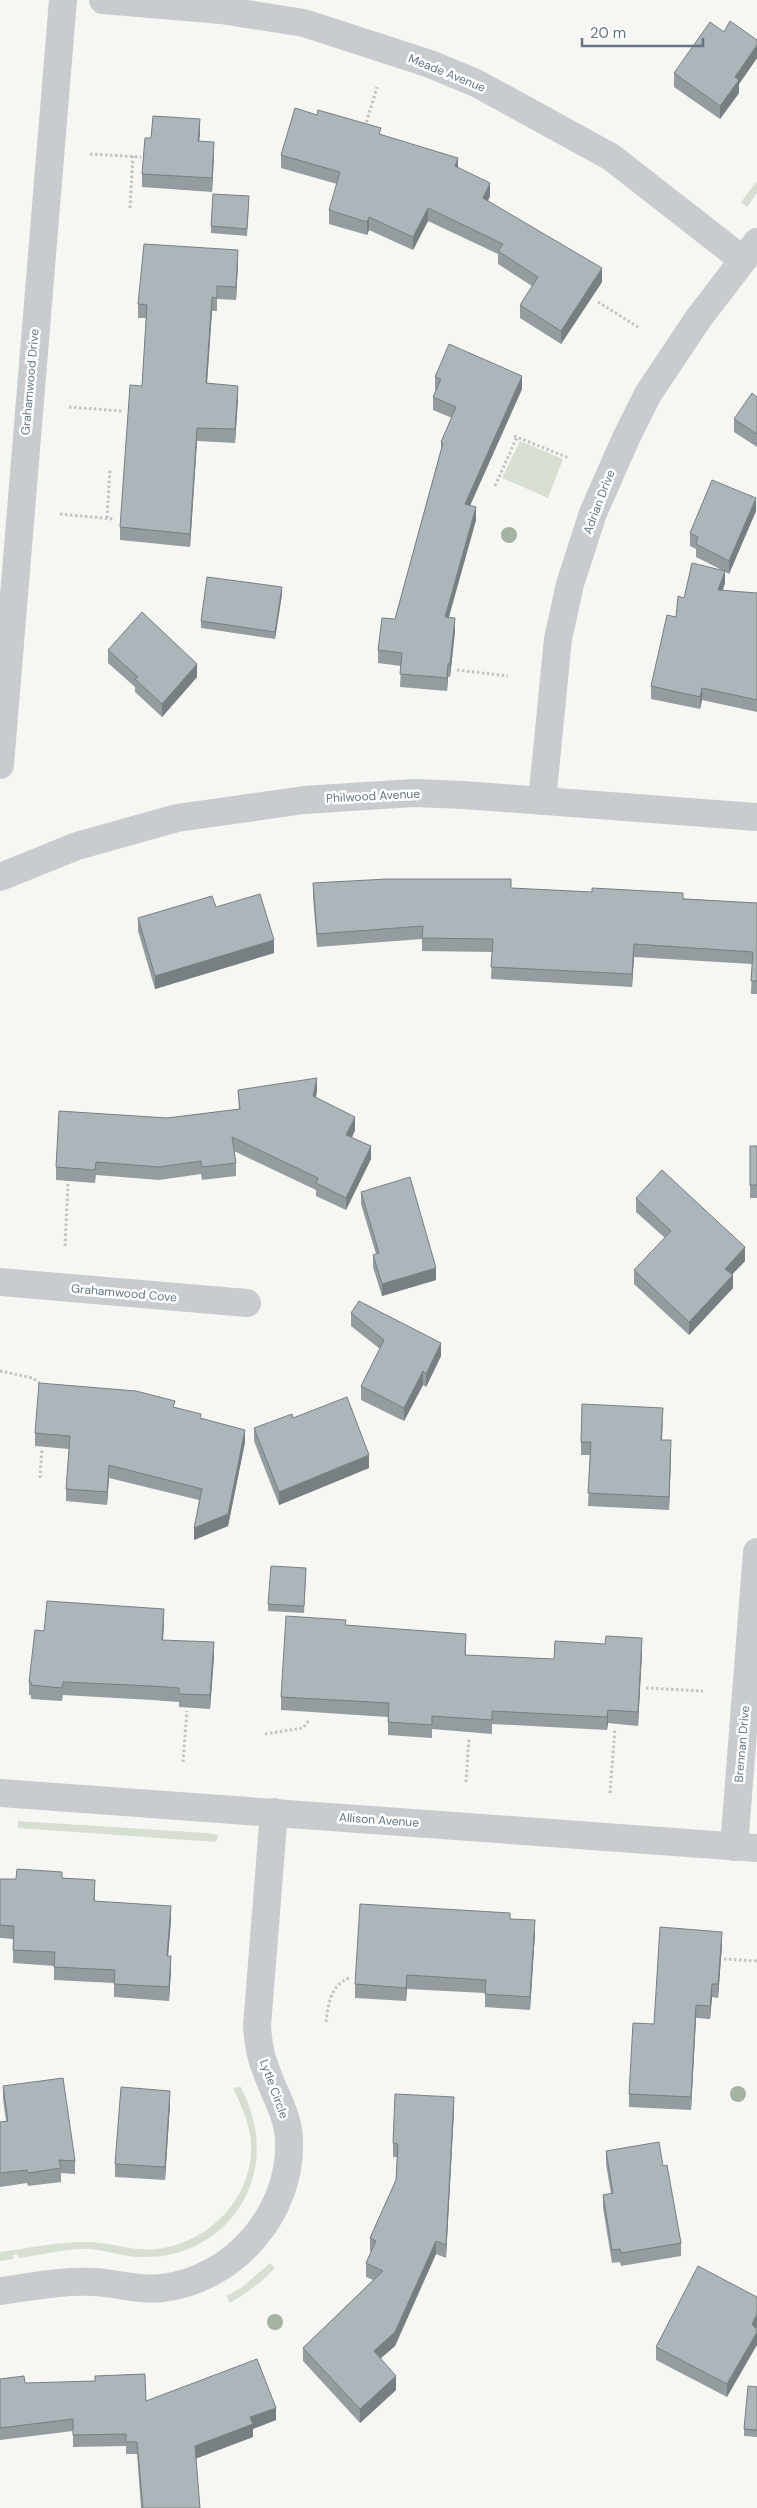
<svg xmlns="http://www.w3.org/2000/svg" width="757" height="2508" font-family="'DM Sans',sans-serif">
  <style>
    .green { fill: #d7dfd3 }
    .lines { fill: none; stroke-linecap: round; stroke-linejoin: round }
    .path { stroke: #c2c3c5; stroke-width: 3; stroke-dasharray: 2.5 2.5; stroke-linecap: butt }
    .street { stroke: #c9cccf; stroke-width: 28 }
    .tree { fill: #a5b1a1 }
    .wall { fill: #949ca0 }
    .shaded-wall { fill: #787f82 }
    .building { fill: #acb5ba; stroke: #787f82 }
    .labels { text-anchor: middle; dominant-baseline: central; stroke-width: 5; stroke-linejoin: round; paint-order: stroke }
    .street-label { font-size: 12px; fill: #637686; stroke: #fff }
  </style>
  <rect width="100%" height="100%" fill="#f6f7f3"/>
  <g class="green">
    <path d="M757 181V193L747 207 741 202Z"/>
    <path d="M520 441 563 459 548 498 502 478Z"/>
    <path d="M18 1821 207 1833 218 1835 216 1842 18 1828Z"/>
    <path d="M241 2087C257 2120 263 2153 249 2189 232 2232 188 2259 141 2257 124 2257 107 2250 89 2249 66 2248 41 2255 18 2258L17 2254 13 2255V2259L0 2261V2252C29 2248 58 2242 87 2242 111 2242 134 2252 158 2249 213 2242 259 2191 250 2134 247 2118 240 2103 233 2088Z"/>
    <path d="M270 2263 275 2268C262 2282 247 2293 230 2303L226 2296 241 2288Z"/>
  </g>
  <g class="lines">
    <g class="path">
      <path d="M365 127 377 87"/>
      <path d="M90 154 141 157"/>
      <path d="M130 208 133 156"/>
      <path d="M598 302 638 327"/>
      <path d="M69 407 122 411"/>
      <path d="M514 436 569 458"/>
      <path d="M495 486 517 437"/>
      <path d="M60 514 113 519"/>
      <path d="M107 518 110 469"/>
      <path d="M457 670 508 676"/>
      <path d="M65 1246 68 1184"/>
      <path d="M0 1371 33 1378 42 1385"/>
      <path d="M40 1478 42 1448"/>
      <path d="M646 1688 703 1691"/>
      <path d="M265 1734 303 1728 309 1720"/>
      <path d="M183 1762 187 1711"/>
      <path d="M466 1782 469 1738"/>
      <path d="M610 1793 615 1728"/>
      <path d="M724 1959 757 1961"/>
      <path d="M326 2022C328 2004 331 1985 349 1978"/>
    </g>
    <g class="street">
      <path d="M103 0 221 10 304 23 430 64 476 83 611 157 743 260"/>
      <path d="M0 765 63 0"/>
      <path d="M542 801 558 639 570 584 593 513 627 436 648 394 698 319 757 242"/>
      <path d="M0 877 77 846 177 818 304 800 414 793 464 795 757 817"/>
      <path d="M0 1282 247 1303"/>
      <path d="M0 1793 757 1848"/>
      <path d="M734 1847 757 1552"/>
      <path d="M0 2291C31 2287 63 2280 94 2282 116 2283 139 2291 162 2288 234 2280 293 2212 289 2138 287 2112 274 2094 266 2070 260 2056 258 2041 257 2026L274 1812"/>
    </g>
  </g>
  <g class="tree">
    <circle cx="509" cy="535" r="8"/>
    <circle cx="738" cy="2094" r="8"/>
    <circle cx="275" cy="2322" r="8"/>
  </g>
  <g class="wall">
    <path d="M724 32 757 40V58L739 84V93L720 119 674 87V73Z"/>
    <path d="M317 115 381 134 458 167 490 196 488 201 602 282 561 344 520 318V305L532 286 498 264V254L428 221 413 250 369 230 367 235 329 224V210L337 184 281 168V155Z"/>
    <path d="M200 133 199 141 214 155 212 192 142 187V174L151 138Z"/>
    <path d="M249 203 247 236 211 233V226Z"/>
    <path d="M238 263 236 300 217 299V311H212L207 384 238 399 235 443 197 441 190 547 120 540V527L142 386 146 318H138V304Z"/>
    <path d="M435 377 522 389 470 505 476 520 449 617 455 631 450 677H448L447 691 400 687 401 666 378 663V650L395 619 441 450V442L452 418 433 410V397L436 390H435Z"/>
    <path d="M757 397V447L734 432V419Z"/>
    <path d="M756 511 729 574 725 572V583L723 590 757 593V712L702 700 700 709 651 699V686L684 598 722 570 696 557V549L690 546V533Z"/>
    <path d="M282 594 275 639 201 628V621Z"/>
    <path d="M108 650 197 677 162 717 135 692V687L108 663Z"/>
    <path d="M313 883 511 888 757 903V994H751L752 964 634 957 632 987 491 979 492 952 422 951V939L317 947 313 896Z"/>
    <path d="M138 918 274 953 155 989 138 931Z"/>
    <path d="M238 1090 317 1091 316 1097 355 1130 352 1138 371 1159 346 1210 316 1196V1190L234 1151 236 1163V1176L202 1180 201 1174 159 1180 96 1175 95 1183 56 1180V1167L167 1118 239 1109Z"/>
    <rect x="750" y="1146" width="7" height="52"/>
    <path d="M361 1192 436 1280 382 1296 373 1267V1255L376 1254 361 1204Z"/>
    <path d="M636 1198 745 1261 732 1274 733 1288 689 1335 634 1284V1270L665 1238 636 1212Z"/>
    <path d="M351 1313 441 1356 426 1387 423 1385 404 1421 361 1400V1386L380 1349 351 1326Z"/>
    <path d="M175 1407 201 1419 245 1442 228 1526 194 1540 199 1500 109 1478 107 1505 66 1501V1489L69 1449 35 1446V1433Z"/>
    <path d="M293 1418 369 1468 279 1505 254 1441V1428Z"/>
    <path d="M663 1421 662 1440 671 1454 669 1510 588 1506 590 1455H581V1442Z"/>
    <path d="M306 1575 304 1613 268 1611V1604Z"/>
    <path d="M164 1622 163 1640 214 1656 210 1709 179 1707V1702L152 1700 63 1695 62 1701 31 1699V1695H29V1682L44 1631Z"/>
    <path d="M346 1625 466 1647V1655L554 1659 642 1652 638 1726 608 1723 607 1730 492 1724V1734L432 1729V1738L388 1735V1717L281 1710V1697Z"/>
    <path d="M62 1878 95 1893V1901L171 1920 168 1956 171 1970 169 2001 114 1997V1983L54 1980V1966L13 1963V1939L0 1938V1879H16Z"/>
    <path d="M510 1919 535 1933 530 2010 485 2007V1993L407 1989 406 2001 355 1998V1984Z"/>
    <path d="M722 1945 718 1998 712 1997 710 2019 696 2018 691 2110 629 2107V2094L654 2024Z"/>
    <path d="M3 2086 75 2161V2174L61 2173V2182L28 2186 27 2183 0 2187V2122L6 2121 3 2099Z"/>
    <path d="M170 2104 165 2180 115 2177V2164Z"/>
    <path d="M454 2110 446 2258 436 2254 395 2346 381 2358 396 2390 360 2423 303 2361V2348L373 2280 366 2277V2263L371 2252 370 2251V2238L396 2180 397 2157H393V2143Z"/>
    <path d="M606 2151 663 2166 681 2243V2256L621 2266 620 2262 612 2263 603 2208V2195L611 2194 606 2164Z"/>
    <path d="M757 2297V2327L727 2397 656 2360V2347Z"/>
    <path d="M0 2379 25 2383 276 2420 253 2429V2437L196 2458 200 2508H141L137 2454H126V2446L73 2447V2431L0 2440Z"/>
    <path d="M757 2387V2437L744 2436V2429Z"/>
  </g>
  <g class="shaded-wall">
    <path d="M757 45V58L739 84V93L720 119V106L735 77Z"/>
    <path d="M200 119V133L198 154V141Z"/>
    <path d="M214 142V155L212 192V178Z"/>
    <path d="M458 158V171L455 166Z"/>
    <path d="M490 183V196L483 211V198Z"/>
    <path d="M428 208V221L413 250V237Z"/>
    <path d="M369 217V230L367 235V222Z"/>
    <path d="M238 250V263L236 300V287Z"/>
    <path d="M602 268V282L561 344V331Z"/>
    <path d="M212 297V311L206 397V383Z"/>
    <path d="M522 376V389L465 517V504Z"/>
    <path d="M238 386V399L235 443V429Z"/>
    <path d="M197 428V441L190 547V534Z"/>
    <path d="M756 498V511L729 574V561Z"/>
    <path d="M476 507V520L445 630V617Z"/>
    <path d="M725 571V583L718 602V590Z"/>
    <path d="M282 587V594L275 639V632Z"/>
    <path d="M455 618V631L450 677V664Z"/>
    <path d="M197 664V677L162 717V704Z"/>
    <path d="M448 664V677L447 691V678Z"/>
    <path d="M702 688V700L700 709V697Z"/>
    <path d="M274 940V953L155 989V976Z"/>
    <path d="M634 944V957L632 987V974Z"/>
    <path d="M317 1078V1091L313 1109V1096Z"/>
    <path d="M355 1117V1130L346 1148V1135Z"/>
    <path d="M371 1146V1159L346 1210V1198Z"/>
    <path d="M745 1247V1261L725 1282V1269Z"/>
    <path d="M436 1268V1280L382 1296V1284Z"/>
    <path d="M733 1275V1288L689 1335V1322Z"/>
    <path d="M441 1343V1356L426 1387V1374Z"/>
    <path d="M423 1371V1385L404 1421V1408Z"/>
    <path d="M245 1430V1442L228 1526 194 1540V1528Z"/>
    <path d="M671 1440V1454L669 1510V1497Z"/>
    <path d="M369 1455V1468L279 1505V1492Z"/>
    <path d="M109 1465V1478L107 1505V1492Z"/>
    <path d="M164 1609V1622L162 1653V1640Z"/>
    <path d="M642 1638V1652L638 1726V1712Z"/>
    <path d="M214 1642V1656L210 1709V1695Z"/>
    <path d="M608 1710V1723L607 1730V1717Z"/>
    <path d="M171 1906V1920L167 1969V1956Z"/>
    <path d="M535 1920V1933L530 2010V1997Z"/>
    <path d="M722 1932V1945L718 1998V1984Z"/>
    <path d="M171 1956V1970L169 2001V1987Z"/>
    <path d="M407 1975V1989L406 2001V1988Z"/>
    <path d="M712 1984V1997L710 2019V2006Z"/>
    <path d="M696 2005V2018L691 2110V2097Z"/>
    <path d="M170 2091V2104L165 2180V2167Z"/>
    <path d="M454 2097V2110L446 2258V2245Z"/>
    <path d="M436 2241V2254L395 2346 374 2364V2351Z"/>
    <path d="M757 2314V2327L752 2337V2324Z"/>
    <path d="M757 2332V2345L727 2397V2384Z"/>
    <path d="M396 2376V2390L360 2423V2409Z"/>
    <path d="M276 2408V2420L253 2429V2437L195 2459V2446L250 2417Z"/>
  </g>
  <g class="building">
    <path d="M730 21 757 40V45L735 77 739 80 720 106 674 73 710 22 724 32Z"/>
    <path d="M295 108 317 115 318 110 381 128 379 134 458 158 455 166 490 183 483 198 602 268 561 331 520 305 538 277 498 251 503 244 428 208 413 237 369 217 367 222 329 210 340 172 281 155Z"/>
    <path d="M153 116 200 119 198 141 214 142 212 178 142 174 145 138H151Z"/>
    <path d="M213 194 249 196 247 229 211 226Z"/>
    <path d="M144 244 238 250 236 287 217 286V298L212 297 206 383 238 386 235 429 197 428 190 534 120 527 130 385 142 386 147 305 138 304Z"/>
    <path d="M449 344 522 376 465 504 476 507 445 617 455 618 450 664H448L447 678 400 674 402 653 378 650 382 618 395 619 443 443 441 442 456 407 433 397 441 379 435 377Z"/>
    <path d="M752 393 757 397V434L734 419Z"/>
    <path d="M712 480 756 498 729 561 696 544 698 537 690 533Z"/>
    <path d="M692 563 725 571 718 590 757 593V700L702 688 700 697 651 686 667 615 676 617 678 596 684 598Z"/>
    <path d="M207 577 282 587 275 632 201 621Z"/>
    <path d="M142 612 197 664 162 704 135 679 138 677 108 650Z"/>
    <path d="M387 879H511V888L592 892V888L683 893V899L757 903V981H751L753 952 634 944 632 974 491 967 493 939 422 938 423 926 317 934 313 883Z"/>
    <path d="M260 894 274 940 155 976 138 918 212 896 216 907Z"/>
    <path d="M317 1078 313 1096 355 1117 346 1135 371 1146 346 1198 316 1183 318 1178 232 1137 236 1163 202 1167 201 1161 159 1167 96 1162 95 1170 56 1167 59 1111 167 1118 240 1109 238 1090Z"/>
    <rect x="750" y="1146" width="7" height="39"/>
    <path d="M662 1170 745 1247 725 1269 733 1275 689 1322 634 1270 671 1231 636 1198Z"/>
    <path d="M410 1177 436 1268 382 1284 373 1255 379 1253 361 1192Z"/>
    <path d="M359 1301 441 1343 426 1374 423 1371 404 1408 361 1386 384 1340 351 1313Z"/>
    <path d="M39 1383 136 1391 175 1401 173 1407 201 1414 200 1418 245 1430 228 1514 194 1528 202 1489 109 1465 107 1492 66 1489 70 1436 35 1433Z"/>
    <path d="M347 1397 369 1455 279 1492 254 1428 292 1414 293 1418Z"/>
    <path d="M582 1404 663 1408 661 1440H671L669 1497 588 1493 591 1442H581Z"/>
    <path d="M271 1566 306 1568 304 1606 268 1604Z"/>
    <path d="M47 1601 164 1609 162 1640 214 1642 210 1695 179 1694V1688L152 1686 63 1682 62 1688 31 1685V1682H29L35 1630 44 1631Z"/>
    <path d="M286 1616 346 1620 345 1625 466 1634 465 1655 554 1659 555 1641 605 1644 606 1636 642 1638 638 1712 608 1710 607 1717 492 1711V1720L432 1716V1725L388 1722 389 1703 281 1697Z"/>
    <path d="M17 1869 62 1872V1878L95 1880 94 1901 171 1906 167 1956H171L169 1987 114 1984 115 1970 54 1967 55 1952 13 1950 14 1926 0 1925V1879H16Z"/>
    <path d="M360 1904 510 1913V1919L535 1920 530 1997 485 1994 486 1980 407 1975 406 1988 355 1984Z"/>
    <path d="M660 1927 722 1932 718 1984H712L710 2006 696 2005 691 2097 629 2094 633 2023 654 2024Z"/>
    <path d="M63 2078 75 2161 59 2160 61 2168 28 2173 27 2170 0 2173V2122L8 2121 3 2086Z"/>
    <path d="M121 2087 170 2091 165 2167 115 2164Z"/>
    <path d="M395 2094 454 2097 446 2245 436 2241 395 2332 374 2351 396 2376 360 2409 303 2348 383 2271 366 2263 376 2241 370 2238 396 2180 398 2144 393 2143Z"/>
    <path d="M659 2142 663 2166 667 2165 681 2243 621 2253 620 2249 612 2250 603 2195 613 2193 606 2151Z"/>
    <path d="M698 2266 757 2297V2314L752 2324 757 2330V2332L727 2384 656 2347Z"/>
    <path d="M257 2359 276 2408 250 2417 253 2424 195 2446 200 2508H143L137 2442H126V2434L73 2435V2419L0 2428V2379L24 2376 25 2383 95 2381V2376L145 2374 146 2401Z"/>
    <path d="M748 2386 757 2387V2430L744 2429Z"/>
  </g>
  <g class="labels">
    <g class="street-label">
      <text transform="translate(447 73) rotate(22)">Meade Avenue</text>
      <text transform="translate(30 382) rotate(-85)">Grahamwood Drive</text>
      <text transform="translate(599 502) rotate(-69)">Adrian Drive</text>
      <text transform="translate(373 796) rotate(-3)">Philwood Avenue</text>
      <text transform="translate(124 1293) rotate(5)">Grahamwood Cove</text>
      <text transform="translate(742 1744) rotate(-85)">Brennan Drive</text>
      <text transform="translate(379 1820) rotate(4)">Allison Avenue</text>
      <text transform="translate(274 2089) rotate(70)">Lytle Circle</text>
    </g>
  </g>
  <path d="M582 38v8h121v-8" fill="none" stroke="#637686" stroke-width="2.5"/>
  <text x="590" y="38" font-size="15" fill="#637686" stroke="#ffffff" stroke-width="4" paint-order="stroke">20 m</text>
</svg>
